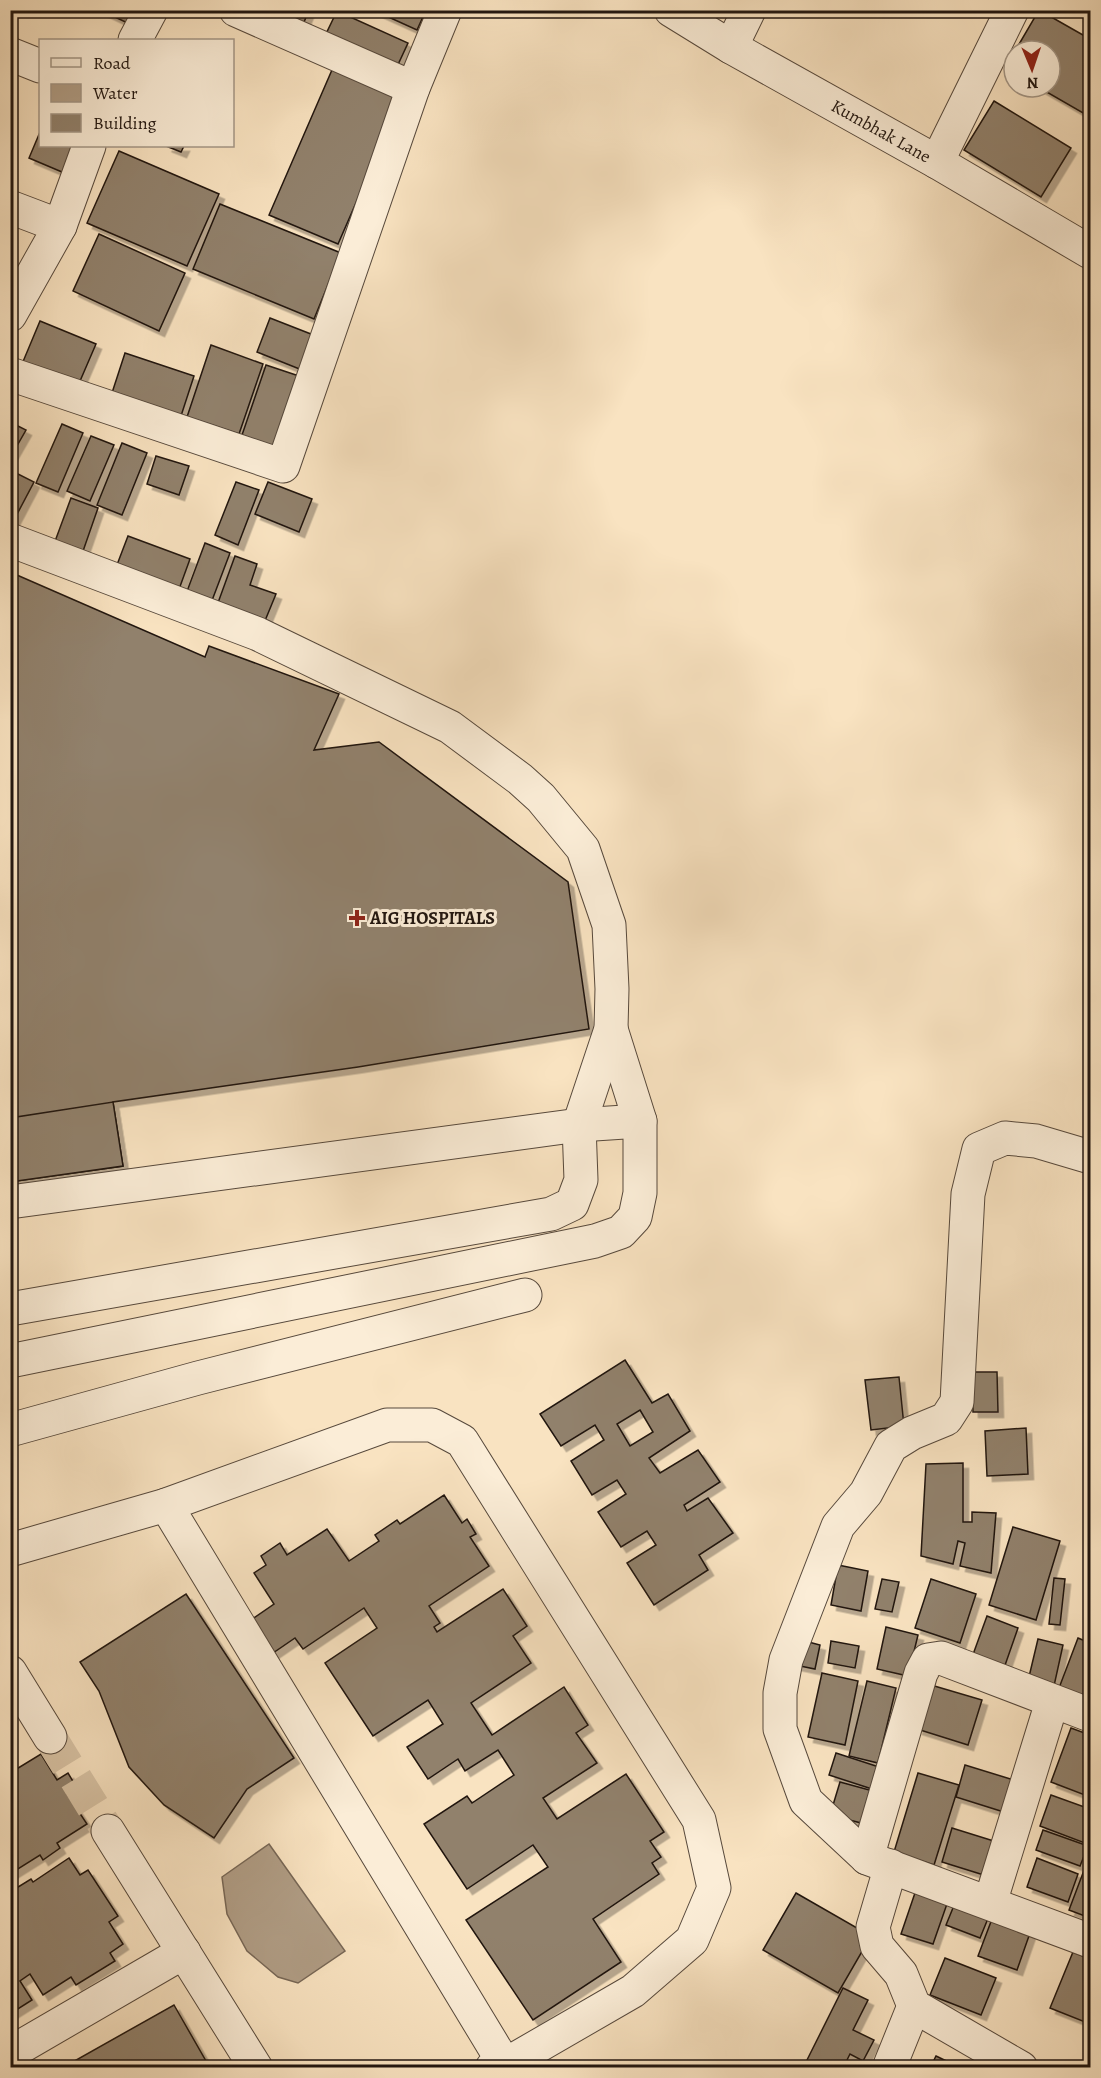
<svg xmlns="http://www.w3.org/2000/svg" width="1101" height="2078" font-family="Alegreya,serif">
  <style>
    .water { fill: #b09d85; stroke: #776756; stroke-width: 1.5 }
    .building { fill: #91816c; stroke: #211610; stroke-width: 1.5; fill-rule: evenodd; filter: url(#shadow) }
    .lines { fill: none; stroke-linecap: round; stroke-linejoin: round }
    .minor-tunnel { stroke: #d9c4a6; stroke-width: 33; stroke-dasharray: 33 16; stroke-linecap: butt }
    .minor-casing { stroke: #57493c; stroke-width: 35 }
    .minor { stroke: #fbedd7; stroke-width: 33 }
    .poi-dot { fill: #8f2418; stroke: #fbedd7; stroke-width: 2 }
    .labels { text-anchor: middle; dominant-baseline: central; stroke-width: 6; stroke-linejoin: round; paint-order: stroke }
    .street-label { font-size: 18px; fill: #211610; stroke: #fbedd7 }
    .poi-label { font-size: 18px; font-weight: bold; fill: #211610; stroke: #fbedd7; text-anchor: start }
  </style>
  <defs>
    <filter id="shadow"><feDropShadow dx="5.5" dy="5.5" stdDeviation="0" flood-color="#0004"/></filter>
  </defs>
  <rect width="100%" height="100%" fill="#f9e3c1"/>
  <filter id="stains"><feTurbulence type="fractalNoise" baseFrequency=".00333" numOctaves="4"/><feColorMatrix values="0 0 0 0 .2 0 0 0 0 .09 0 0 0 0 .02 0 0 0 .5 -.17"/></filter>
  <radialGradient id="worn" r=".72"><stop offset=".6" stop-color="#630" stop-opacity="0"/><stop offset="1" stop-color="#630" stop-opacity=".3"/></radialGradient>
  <path class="water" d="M269 1844 345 1951 298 1983 278 1977 247 1951 227 1914 222 1877Z"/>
  <g class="building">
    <path d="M100 10H143L136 27Z"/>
    <path d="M262 10H309L302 27Z"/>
    <path d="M373 10H426L417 30Z"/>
    <path d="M1039 10 1090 39V117L1038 87H1050V51H1015Z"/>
    <path d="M337 11 408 43 395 71 324 38Z"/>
    <path d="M1014 54V73L1005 68Z"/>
    <path d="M335 63 404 93 338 244 269 215Z"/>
    <path d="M994 101 1071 148 1041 197 964 150Z"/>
    <path d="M40 132V146H82L69 175 29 158Z"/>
    <path d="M166 146H184L181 152Z"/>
    <path d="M119 151 219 194 187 266 87 223Z"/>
    <path d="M220 204 341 253 314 319 193 269Z"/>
    <path d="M99 234 185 273 159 331 73 291Z"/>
    <path d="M270 318 316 336 302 370 257 352Z"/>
    <path d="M40 321 96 344 77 388 22 364Z"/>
    <path d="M211 345 263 364 239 434 187 417Z"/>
    <path d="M125 353 194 376 179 422 110 399Z"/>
    <path d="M266 365 299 376 274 447 242 435Z"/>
    <path d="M10 422 26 430 10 458Z"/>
    <path d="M62 424 83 433 58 492 36 483Z"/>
    <path d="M91 436 114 445 90 501 67 491Z"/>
    <path d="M122 443 147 453 122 515 97 505Z"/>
    <path d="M156 456 189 466 179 495 147 484Z"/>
    <path d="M12 471 34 482 14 520 10 518Z"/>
    <path d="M236 482 259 490 238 545 215 535Z"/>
    <path d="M268 482 312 499 299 532 255 514Z"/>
    <path d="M71 498 98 508 82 554 54 544Z"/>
    <path d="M128 536 190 559 178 592 115 570Z"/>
    <path d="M205 543 230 553 208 611 183 602Z"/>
    <path d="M235 556 257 564 250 585 276 594 262 628 215 611Z"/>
    <path d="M10 572 205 657 209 646 339 694 314 750 379 742 568 882 589 1029 358 1067 113 1102 123 1166 10 1182Z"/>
    <path d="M113 1102 123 1166 10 1182V1118Z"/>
    <path d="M625 1360 652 1403 668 1394 690 1431 649 1458 660 1473 698 1450 720 1482 684 1505 687 1511 708 1498 733 1533 699 1555 708 1570 654 1605 627 1563 656 1545 647 1531 621 1547 598 1512 626 1494 617 1480 592 1495 571 1461 604 1440 595 1425 561 1446 540 1414ZM640 1410 653 1432 630 1446 617 1424Z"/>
    <path d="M972 1372H997L998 1412H973Z"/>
    <path d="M899 1377 904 1426 871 1430 865 1380Z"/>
    <path d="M1026 1428 1028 1474 987 1476 985 1431Z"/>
    <path d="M963 1463V1522H972V1512L996 1513 991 1573 960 1566 965 1543 958 1541 953 1564 921 1556 926 1464Z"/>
    <path d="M444 1495 462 1523 467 1519 476 1534 470 1537 489 1566 429 1606 440 1623 434 1627 437 1632 503 1589 527 1626 513 1636 531 1663 471 1703 492 1735 564 1687 588 1725 576 1733 597 1763 543 1798 557 1819 626 1774 664 1832 650 1841 661 1857 652 1863 659 1874 593 1919 621 1962 533 2020 466 1920 548 1867 533 1845 467 1889 424 1824 467 1796 472 1803 514 1775 498 1750 465 1771 458 1759 428 1779 407 1747 443 1724 428 1700 373 1736 325 1663 377 1628 364 1608 303 1649 295 1638 273 1653 251 1620 274 1604 254 1573 266 1565 261 1556 280 1543 287 1555 327 1529 349 1561 379 1541 375 1535 397 1520 400 1524Z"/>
    <path d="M1013 1527 1060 1541 1036 1620 989 1605Z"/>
    <path d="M838 1565 868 1571 861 1611 831 1605Z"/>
    <path d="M1054 1578 1065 1579 1060 1625 1049 1624Z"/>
    <path d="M882 1579 899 1582 892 1612 875 1609Z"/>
    <path d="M931 1579 976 1594 960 1643 915 1628Z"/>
    <path d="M186 1594 294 1758 247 1789 214 1838 164 1805 129 1767 99 1691 80 1662Z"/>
    <path d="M987 1616 1018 1628 1003 1671 971 1660Z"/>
    <path d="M886 1627 918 1635 908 1676 877 1669Z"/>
    <path d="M1078 1638 1090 1643V1694L1089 1699 1059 1688Z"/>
    <path d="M1038 1639 1063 1645 1054 1686 1028 1681Z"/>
    <path d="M801 1640 820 1645 815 1669 795 1665Z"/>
    <path d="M831 1641 859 1646 855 1668 828 1663Z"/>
    <path d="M822 1673 858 1681 845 1745 808 1737Z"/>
    <path d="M867 1681 896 1688 878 1763 849 1756Z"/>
    <path d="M931 1685 982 1700 968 1745 917 1729Z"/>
    <path d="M1071 1728 1090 1735V1797L1051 1782Z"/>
    <path d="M836 1753 879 1767 872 1789 829 1775Z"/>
    <path d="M41 1754 57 1780 68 1773 77 1788 67 1794 87 1824 57 1843 60 1848 43 1860 40 1855 10 1874V1773Z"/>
    <path d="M965 1765 1017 1781 1007 1813 956 1797Z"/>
    <path d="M918 1773 959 1785 934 1865 894 1852Z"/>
    <path d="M840 1782 873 1791 865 1824 830 1815Z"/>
    <path d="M1051 1795 1090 1809V1845L1040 1826Z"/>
    <path d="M952 1828 997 1842 987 1876 942 1862Z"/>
    <path d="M1043 1830 1088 1846 1080 1866 1036 1850Z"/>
    <path d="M69 1858 80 1875 88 1870 118 1916 109 1922 123 1944 110 1953 115 1961 76 1985 71 1977 43 1995 30 1974 20 1981 32 2000 10 2014V1892L31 1879 33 1882Z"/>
    <path d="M1037 1858 1078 1874 1068 1902 1027 1887Z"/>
    <path d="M1086 1865 1090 1867V1918L1069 1910Z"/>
    <path d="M916 1890 948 1901 933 1944 901 1934Z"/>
    <path d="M796 1893 871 1936 838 1993 763 1950Z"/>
    <path d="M955 1903 989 1916 980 1938 946 1925Z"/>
    <path d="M992 1919 1030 1933 1017 1970 978 1956Z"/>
    <path d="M1073 1952 1090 1959V2024L1050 2008Z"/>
    <path d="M945 1958 996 1978 981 2015 930 1995Z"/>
    <path d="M843 1988 868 2000 853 2030 874 2040 863 2061 850 2054 843 2068H803Z"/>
    <path d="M174 2005 210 2068H62Z"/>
    <path d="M936 2056 961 2068H930Z"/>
  </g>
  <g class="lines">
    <path class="minor-tunnel" d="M50 1737 108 1831"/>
    <defs>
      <g id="minor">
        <path d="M236 10 413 88"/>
        <path d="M671 10 731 47 937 162 1090 252"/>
        <path d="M135 40 151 10"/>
        <path d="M731 47 749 10"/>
        <path d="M10 54 40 66"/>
        <path d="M937 162 1012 10"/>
        <path d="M10 207 60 226"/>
        <path d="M10 315 60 226 89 146"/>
        <path d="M10 374 283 466 413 88 445 10"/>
        <path d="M10 540 258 634 450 727 520 779 541 798 583 849 609 925 612 989 611 1029 579 1125 581 1180 572 1204 551 1214 10 1309"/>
        <path d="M1090 1157 1036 1141 1005 1138 979 1149 968 1194 957 1402 946 1419 912 1433 891 1446 866 1493 838 1526 786 1660 780 1693V1729L806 1801 867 1858 1090 1941"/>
        <path d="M10 1202 579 1125 640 1121"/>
        <path d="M10 1361 595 1241 621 1232 635 1217 640 1193V1121L611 1029"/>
        <path d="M10 1430 198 1378 525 1295"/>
        <path d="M166 1505 505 2065"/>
        <path d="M10 1550 166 1505 387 1425H432L462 1441 699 1820 714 1888 692 1940 633 1991 505 2065 492 2068"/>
        <path d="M10 1672 50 1737"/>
        <path d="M108 1831 256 2068"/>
        <path d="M867 1858 921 1673 928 1660 941 1658 1090 1715"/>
        <path d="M891 1866 873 1927 877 1946 901 1974 914 2006 1021 2068"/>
        <path d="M990 1903 1052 1702"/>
        <path d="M10 2053 184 1952"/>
        <path d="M889 2068 914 2006"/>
      </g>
    </defs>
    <use href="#minor" class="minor-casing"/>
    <use href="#minor" class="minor"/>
  </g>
  <path class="poi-dot" d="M354 909h6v6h6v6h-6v6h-6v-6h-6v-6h6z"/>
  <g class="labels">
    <g class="street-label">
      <text transform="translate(881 131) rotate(29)">Kumbhak Lane</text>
    </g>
    <g class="poi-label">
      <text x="370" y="918">AIG HOSPITALS</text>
    </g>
  </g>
  <rect width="1101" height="2078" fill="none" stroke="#f9e3c1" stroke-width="36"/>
  <rect x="12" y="12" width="1077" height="2054" fill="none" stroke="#211610" stroke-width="3"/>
  <rect x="18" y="18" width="1065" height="2042" fill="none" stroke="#211610" stroke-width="1.5"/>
  <rect x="39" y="39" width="195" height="108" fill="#fbedd7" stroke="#a49787" stroke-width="1.5"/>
  <rect x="51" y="58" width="30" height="9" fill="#fbedd7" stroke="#a49787" stroke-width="1.5"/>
  <text x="93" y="69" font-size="18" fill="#211610">Road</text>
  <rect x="51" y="84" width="30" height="18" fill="#b09d85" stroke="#a49787" stroke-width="1.5"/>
  <text x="93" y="99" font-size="18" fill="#211610">Water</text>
  <rect x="51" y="114" width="30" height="18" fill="#91816c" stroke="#a49787" stroke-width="1.5"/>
  <text x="93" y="129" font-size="18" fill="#211610">Building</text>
  <g transform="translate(1032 69) rotate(178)"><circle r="28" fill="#fbedd7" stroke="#a49787" stroke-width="1.5"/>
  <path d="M0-4.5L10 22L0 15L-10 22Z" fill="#8f2418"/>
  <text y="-9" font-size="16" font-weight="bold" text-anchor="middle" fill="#211610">N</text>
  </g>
  <rect width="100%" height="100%" filter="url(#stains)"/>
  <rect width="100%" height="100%" fill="url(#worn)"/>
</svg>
